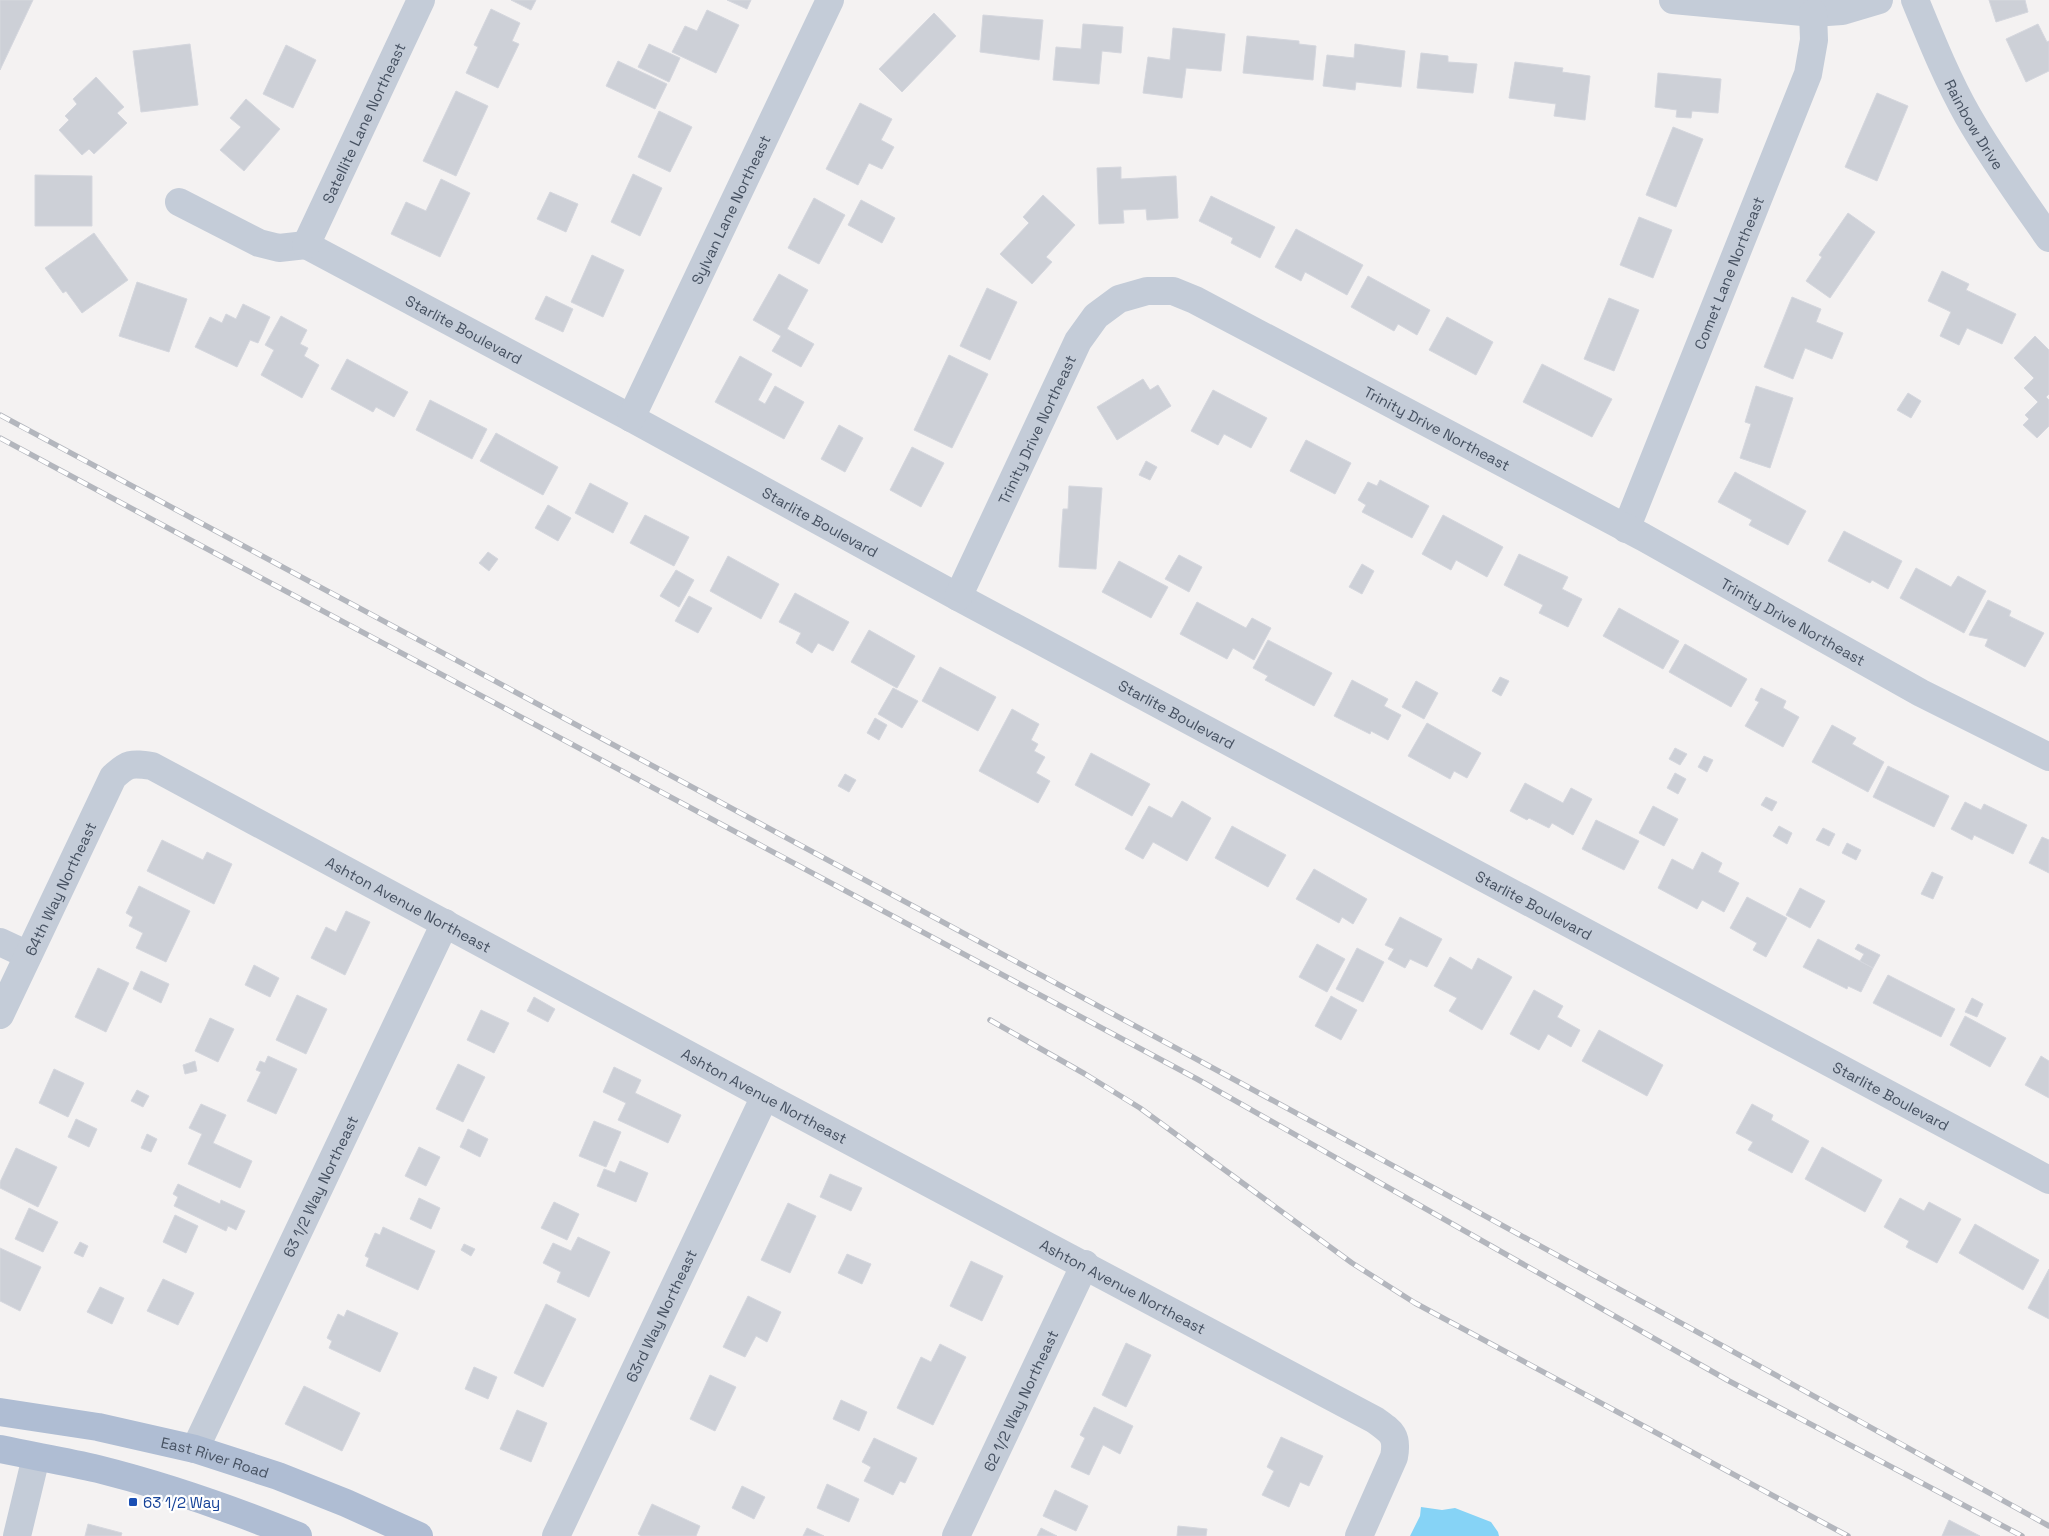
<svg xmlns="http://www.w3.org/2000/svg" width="2049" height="1536" font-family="'Space Grotesk',sans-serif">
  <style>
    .water { fill: #86d3f6 }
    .building { fill: #cdd0d7; stroke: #d5d7de }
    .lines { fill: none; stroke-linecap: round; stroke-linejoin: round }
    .minor { stroke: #c4ccd8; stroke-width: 28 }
    .major { stroke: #afbdd3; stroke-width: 28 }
    .rail-casing { stroke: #b3b6bd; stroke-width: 5.5 }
    .rail { stroke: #fff; stroke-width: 4; stroke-dasharray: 11; stroke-linecap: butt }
    .transit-dot { fill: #1a4fb4; stroke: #fff; stroke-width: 2 }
    .labels { text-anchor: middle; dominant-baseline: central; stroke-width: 4.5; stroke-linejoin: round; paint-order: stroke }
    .street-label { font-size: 15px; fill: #475262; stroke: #fff }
    .transit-label { font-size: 15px; fill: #164399; stroke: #fff; text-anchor: start }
  </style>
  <rect width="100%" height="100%" fill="#f4f2f2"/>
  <path class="water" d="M1421 1507 1442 1510 1455 1508 1491 1522 1498 1532 1499 1536H1410L1420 1516Z"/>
  <g class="building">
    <path d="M0 0H33L0 70Z"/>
    <path d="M511 0H536L531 10Z"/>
    <path d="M727 0H751L747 9Z"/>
    <path d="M1989 0H2025L2028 12 1996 22Z"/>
    <path d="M491 9 520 23 512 41 519 44 498 88 466 73 478 47 474 45Z"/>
    <path d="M707 10 739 25 716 73 672 52 685 26 697 31Z"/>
    <path d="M934 13 956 36 902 92 879 69Z"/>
    <path d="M983 15 1043 20 1039 60 980 52Z"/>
    <path d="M1083 24 1123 27 1121 53 1102 51 1099 84 1053 80 1056 47 1081 49Z"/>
    <path d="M2038 24 2047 42 2049 41V71L2026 82 2006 39Z"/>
    <path d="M1173 28 1225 34 1221 71 1186 68 1182 98 1143 93 1148 57 1170 60Z"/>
    <path d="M1247 36 1299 41V44L1316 46 1313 80 1243 73Z"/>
    <path d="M190 44 198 105 141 112 133 51Z"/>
    <path d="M649 44 680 58 669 82 638 67Z"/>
    <path d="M1355 44 1405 51 1401 87 1356 82 1355 90 1323 86 1327 55 1354 58Z"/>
    <path d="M286 45 316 60 293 108 263 94Z"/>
    <path d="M1421 53 1448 56V62L1477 64 1473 93 1417 88Z"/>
    <path d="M618 61 667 84 655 109 606 86Z"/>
    <path d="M1515 62 1563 68 1562 72 1590 76 1585 120 1554 116 1556 104 1509 98Z"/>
    <path d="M1658 73 1721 79 1718 113 1692 111 1691 118 1676 117 1677 110 1655 107Z"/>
    <path d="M96 77 124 107 117 113 127 123 94 154 89 149 82 155 59 130 69 120 65 116 77 104 73 99Z"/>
    <path d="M456 91 488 106 456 176 423 161Z"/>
    <path d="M1877 93 1908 106 1877 181 1845 167Z"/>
    <path d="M246 99 280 129 244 171 220 150 241 127 230 118Z"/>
    <path d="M860 103 892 119 881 140 894 147 882 169 869 163 858 185 826 169Z"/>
    <path d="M659 111 692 127 670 172 638 157Z"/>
    <path d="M1673 127 1703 139 1676 207 1646 195Z"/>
    <path d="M1121 167V179L1176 176 1178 218 1147 220 1146 209 1123 210 1124 223 1099 224 1097 168Z"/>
    <path d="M633 174 662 188 640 236 611 222Z"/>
    <path d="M35 175 92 176V226H35Z"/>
    <path d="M441 179 470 193 440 257 391 234 406 202 426 211Z"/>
    <path d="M550 192 578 204 566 232 537 219Z"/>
    <path d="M1043 195 1075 225 1046 257 1052 262 1032 284 1000 254 1029 223 1023 217Z"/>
    <path d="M1211 196 1275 227 1260 258 1231 243 1233 238 1199 221Z"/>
    <path d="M814 198 845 215 819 264 788 248Z"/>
    <path d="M861 200 895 218 882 243 848 225Z"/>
    <path d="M1848 213 1875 232 1830 298 1806 281 1822 257 1819 255Z"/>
    <path d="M1639 217 1672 230 1653 278 1620 265Z"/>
    <path d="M1296 229 1363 265 1347 295 1305 272 1301 281 1275 267Z"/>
    <path d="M94 233 128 280 82 313 66 291 63 293 45 268Z"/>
    <path d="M592 255 624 270 603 317 571 302Z"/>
    <path d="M1942 271 1969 284 1966 290 2016 314 2002 344 1967 328 1959 345 1940 336 1951 312 1928 301Z"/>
    <path d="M779 274 808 290 787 329 814 344 801 367 772 351 781 336 753 320Z"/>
    <path d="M1368 276 1430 310 1417 335 1398 324 1394 331 1351 307Z"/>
    <path d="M137 282 187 299 169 352 119 336Z"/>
    <path d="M987 288 1017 302 990 360 960 346Z"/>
    <path d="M546 296 573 309 563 332 535 319Z"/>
    <path d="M1792 297 1821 309 1816 322 1843 333 1832 359 1805 348 1793 379 1764 367Z"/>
    <path d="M1609 298 1639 310 1614 371 1584 359Z"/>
    <path d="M243 304 270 317 258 343 250 340 237 367 195 347 210 317 222 323 226 314 236 319Z"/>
    <path d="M281 316 307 330 300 344 308 348 304 356 319 365 302 398 261 375 274 350 265 345Z"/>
    <path d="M1447 317 1493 342 1476 375 1429 350Z"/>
    <path d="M2035 336 2049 350V394L2046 397 2049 400V426L2037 438 2023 425 2029 419 2025 415 2038 402 2024 388 2034 378 2014 358Z"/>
    <path d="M949 355 988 374 952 448 914 430Z"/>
    <path d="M740 356 772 374 758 400 765 404 775 386 804 402 784 439 715 402Z"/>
    <path d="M347 359 408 392 394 417 376 407 373 412 331 389Z"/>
    <path d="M1542 364 1612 399 1592 437 1523 402Z"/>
    <path d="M1143 379 1150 390 1158 385 1171 406 1117 440 1097 407Z"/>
    <path d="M1756 386 1793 398 1770 468 1740 458 1751 424 1745 422Z"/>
    <path d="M1213 390 1267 418 1251 448 1224 434 1218 445 1191 431Z"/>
    <path d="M1908 393 1921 401 1911 418 1897 410Z"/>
    <path d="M430 400 487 429 472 459 416 430Z"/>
    <path d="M839 425 863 438 845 472 821 459Z"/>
    <path d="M496 433 558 467 543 495 480 461Z"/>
    <path d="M1306 440 1351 463 1335 494 1290 471Z"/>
    <path d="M912 447 944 463 921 507 890 490Z"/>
    <path d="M1146 461 1157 467 1150 480 1139 475Z"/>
    <path d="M1735 472 1806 511 1788 545 1749 525 1752 520 1718 502Z"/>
    <path d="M1380 480 1429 506 1412 538 1362 512 1366 505 1358 500 1368 482 1377 486Z"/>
    <path d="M590 483 628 503 613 533 575 513Z"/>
    <path d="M1069 486 1102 488 1096 569 1059 567 1063 509H1068Z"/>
    <path d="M548 505 571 518 558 541 535 528Z"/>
    <path d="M645 515 689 537 674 566 630 543Z"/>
    <path d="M1443 515 1503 547 1487 577 1456 560 1451 570 1422 554Z"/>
    <path d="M1844 531 1902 561 1888 589 1872 580 1870 583 1828 561Z"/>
    <path d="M488 552 498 559 489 571 479 563Z"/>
    <path d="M1519 554 1568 577 1562 589 1582 599 1568 627 1539 613 1543 605 1504 585Z"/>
    <path d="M1179 555 1202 567 1189 592 1165 579Z"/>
    <path d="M728 556 779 584 761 619 710 591Z"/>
    <path d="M1119 561 1168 587 1151 618 1102 592Z"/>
    <path d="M1362 564 1374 571 1362 594 1349 587Z"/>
    <path d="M1916 568 1951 587 1958 576 1986 591 1964 633 1900 598Z"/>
    <path d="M676 570 694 580 679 607 660 596Z"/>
    <path d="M795 593 849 622 833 651 818 643 812 653 796 643 801 633 779 622Z"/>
    <path d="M689 596 712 608 698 633 675 621Z"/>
    <path d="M1988 600 2011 611 2009 616 2044 633 2025 667 1985 646 1988 639 1969 635Z"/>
    <path d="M1197 602 1246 628 1252 618 1271 628 1254 660 1233 648 1227 659 1180 634Z"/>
    <path d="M1619 608 1679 641 1663 669 1603 636Z"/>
    <path d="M869 630 915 656 897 688 851 662Z"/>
    <path d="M1268 640 1332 673 1314 706 1265 680 1268 676 1253 668Z"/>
    <path d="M1685 644 1747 679 1731 707 1669 672Z"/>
    <path d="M940 667 996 697 978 731 922 701Z"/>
    <path d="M1500 677 1509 681 1501 696 1492 691Z"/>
    <path d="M1352 680 1388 699 1384 706 1401 715 1388 740 1371 731 1370 734 1334 716Z"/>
    <path d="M1416 681 1438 693 1424 719 1402 707Z"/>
    <path d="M893 688 918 701 902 728 878 714Z"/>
    <path d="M1761 688 1786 701 1783 708 1799 717 1783 747 1745 726 1759 702 1755 700Z"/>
    <path d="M1012 709 1039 724 1031 740 1038 744 1034 751 1045 757 1036 773 1050 781 1038 803 979 771Z"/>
    <path d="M875 718 887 725 879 740 867 733Z"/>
    <path d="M1427 723 1481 753 1467 778 1454 771 1450 779 1408 756Z"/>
    <path d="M1832 725 1856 738 1852 744 1884 762 1868 792 1812 762Z"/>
    <path d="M1675 748 1687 754 1680 765 1669 759Z"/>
    <path d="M1091 753 1150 784 1132 816 1075 785Z"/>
    <path d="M1704 756 1713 760 1707 772 1698 767Z"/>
    <path d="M1888 766 1949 796 1934 827 1873 797Z"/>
    <path d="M1675 773 1686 779 1678 794 1667 788Z"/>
    <path d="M845 774 856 780 849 792 838 786Z"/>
    <path d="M1525 783 1563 803 1571 788 1592 799 1573 835 1552 823 1549 828 1529 818 1527 820 1510 811Z"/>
    <path d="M1766 797 1777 802 1772 811 1761 805Z"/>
    <path d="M1182 801 1211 818 1187 861 1153 842 1143 859 1125 849 1149 806 1172 818Z"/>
    <path d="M1965 802 1981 810 1984 804 2027 825 2013 854 1974 835 1972 840 1951 829Z"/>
    <path d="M1653 806 1678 819 1664 846 1639 833Z"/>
    <path d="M1596 820 1639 841 1624 870 1582 849Z"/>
    <path d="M1232 826 1286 855 1268 887 1215 858Z"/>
    <path d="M1779 826 1792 833 1787 844 1773 836Z"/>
    <path d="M1823 828 1835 834 1829 846 1816 840Z"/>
    <path d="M2042 837 2049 840V873L2029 863Z"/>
    <path d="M162 840 203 860 207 852 232 864 214 904 147 871Z"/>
    <path d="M1847 843 1861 850 1856 860 1842 853Z"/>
    <path d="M1702 852 1722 863 1718 872 1739 883 1724 912 1702 900 1697 909 1658 888 1672 859 1693 870Z"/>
    <path d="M1314 869 1367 899 1353 924 1342 917 1339 923 1296 899Z"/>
    <path d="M1932 872 1943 877 1933 899 1921 894Z"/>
    <path d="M139 886 190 911 166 962 136 948 143 933 129 926 133 917 126 913Z"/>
    <path d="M1800 888 1825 901 1810 928 1786 915Z"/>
    <path d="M1747 897 1787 918 1766 957 1753 950 1757 943 1730 928Z"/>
    <path d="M346 911 370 922 345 975 311 958 326 927 336 932Z"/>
    <path d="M1400 917 1442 939 1427 967 1410 959 1405 968 1388 959 1394 949 1385 945Z"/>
    <path d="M1818 939 1873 968 1861 992 1848 986 1847 989 1803 967Z"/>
    <path d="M1317 944 1345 959 1327 992 1299 977Z"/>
    <path d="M1858 944 1880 955 1873 968 1860 961 1864 954 1855 949Z"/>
    <path d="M1357 948 1384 962 1363 1002 1336 989Z"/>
    <path d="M1450 957 1472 970 1478 958 1512 977 1482 1030 1449 1011 1457 998 1434 986Z"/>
    <path d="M254 965 279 978 270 997 245 985Z"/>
    <path d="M98 968 129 983 106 1032 75 1017Z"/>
    <path d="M141 971 169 984 161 1003 133 989Z"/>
    <path d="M1888 975 1955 1009 1941 1037 1873 1003Z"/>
    <path d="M1534 990 1563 1006 1557 1017 1580 1030 1571 1047 1548 1034 1539 1050 1510 1034Z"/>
    <path d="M297 995 327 1009 306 1054 276 1040Z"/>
    <path d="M1331 996 1357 1010 1341 1040 1315 1026Z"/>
    <path d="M534 997 555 1009 548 1022 527 1011Z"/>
    <path d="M1972 998 1983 1004 1977 1017 1965 1012Z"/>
    <path d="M481 1010 509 1023 494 1053 467 1040Z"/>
    <path d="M1965 1016 2006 1038 1990 1067 1950 1045Z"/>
    <path d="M210 1018 234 1029 218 1062 195 1051Z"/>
    <path d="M1599 1030 1663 1065 1647 1096 1582 1061Z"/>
    <path d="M268 1056 297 1069 276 1114 247 1101 261 1072 256 1070 260 1061 265 1063Z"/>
    <path d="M2041 1056 2049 1061V1098L2025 1085Z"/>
    <path d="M195 1061 197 1071 185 1074 183 1065Z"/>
    <path d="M458 1064 485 1077 463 1122 436 1109Z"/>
    <path d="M614 1067 641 1080 635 1093 681 1115 668 1143 618 1120 626 1103 603 1092Z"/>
    <path d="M54 1069 84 1083 68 1117 39 1103Z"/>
    <path d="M137 1090 149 1096 143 1107 131 1101Z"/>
    <path d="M201 1104 226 1115 213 1143 252 1161 240 1188 188 1164 202 1134 189 1128Z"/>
    <path d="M1752 1104 1773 1115 1771 1120 1809 1141 1792 1173 1748 1150 1753 1142 1736 1133Z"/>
    <path d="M76 1119 97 1129 89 1147 68 1137Z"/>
    <path d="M594 1121 621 1132 606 1167 579 1156Z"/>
    <path d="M468 1129 488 1139 480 1157 460 1147Z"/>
    <path d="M147 1134 157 1139 151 1152 141 1148Z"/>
    <path d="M419 1147 440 1157 426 1186 405 1176Z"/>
    <path d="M1822 1147 1882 1180 1865 1212 1805 1179Z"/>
    <path d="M16 1148 57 1167 38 1207 0 1188V1182Z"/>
    <path d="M620 1161 648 1173 636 1202 597 1186 604 1169 615 1173Z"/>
    <path d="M830 1174 862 1188 851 1211 820 1197Z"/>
    <path d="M178 1184 220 1204 221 1200 245 1211 236 1230 228 1226 226 1231 174 1206 178 1197 173 1194Z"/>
    <path d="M419 1198 440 1208 431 1229 410 1219Z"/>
    <path d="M1900 1198 1924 1211 1929 1202 1961 1219 1937 1263 1906 1247 1909 1241 1884 1227Z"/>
    <path d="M554 1202 579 1214 567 1240 541 1228Z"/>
    <path d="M788 1203 816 1216 790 1273 761 1260Z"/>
    <path d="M29 1208 58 1222 43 1252 15 1239Z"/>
    <path d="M175 1215 198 1226 186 1253 163 1242Z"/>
    <path d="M1975 1224 2039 1260 2023 1290 1959 1253Z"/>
    <path d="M383 1227 435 1251 418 1290 366 1266 369 1258 365 1256 375 1233 380 1235Z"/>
    <path d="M578 1237 610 1252 589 1297 557 1282 561 1272 543 1263 553 1243 571 1251Z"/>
    <path d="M80 1242 88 1246 83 1257 74 1253Z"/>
    <path d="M464 1244 475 1249 471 1256 461 1250Z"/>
    <path d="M0 1248 41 1267 20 1311 0 1301Z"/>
    <path d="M847 1254 871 1264 862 1284 838 1273Z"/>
    <path d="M971 1261 1003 1276 982 1321 950 1306Z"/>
    <path d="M2049 1269V1319L2028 1308Z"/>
    <path d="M163 1279 194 1293 178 1325 147 1311Z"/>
    <path d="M100 1287 124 1298 112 1324 87 1312Z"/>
    <path d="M748 1296 781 1312 767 1342 756 1336 745 1357 723 1347Z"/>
    <path d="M546 1304 576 1319 543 1387 514 1373Z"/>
    <path d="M347 1310 398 1333 380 1372 329 1348 332 1341 327 1338 338 1314 344 1317Z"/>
    <path d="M1126 1343 1151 1355 1126 1407 1102 1395Z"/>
    <path d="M940 1344 966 1357 933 1425 897 1408 921 1357 931 1362Z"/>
    <path d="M474 1367 497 1377 488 1399 465 1389Z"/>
    <path d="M710 1375 736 1387 715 1431 690 1419Z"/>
    <path d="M304 1386 360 1413 342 1451 285 1424Z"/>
    <path d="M841 1400 867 1412 859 1431 833 1419Z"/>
    <path d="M1094 1407 1133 1426 1120 1454 1103 1445 1089 1475 1071 1467 1085 1438 1080 1435Z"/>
    <path d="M517 1410 547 1423 531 1462 500 1449Z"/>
    <path d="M1281 1437 1323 1456 1309 1486 1300 1482 1289 1507 1262 1495 1274 1471 1267 1467Z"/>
    <path d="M874 1438 917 1458 905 1483 900 1481 893 1495 864 1481 871 1467 862 1462Z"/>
    <path d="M827 1484 859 1499 849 1522 817 1508Z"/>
    <path d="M742 1486 765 1497 754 1519 732 1508Z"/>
    <path d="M1055 1490 1088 1506 1076 1531 1043 1516Z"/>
    <path d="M652 1504 700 1526 696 1536H641L638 1534Z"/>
    <path d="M1949 1520 1980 1536H1942Z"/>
    <path d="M88 1524 122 1533 121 1536H85Z"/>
    <path d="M1178 1526 1207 1529 1206 1536H1177Z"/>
    <path d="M807 1528 824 1536H803Z"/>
    <path d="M1041 1528 1057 1536H1037Z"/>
  </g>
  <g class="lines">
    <g class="minor">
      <path d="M1673 0 1813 13 1842 11 1879 0"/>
      <path id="s1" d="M1915 0C1931 39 1947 79 1968 116 1992 158 2021 198 2049 238"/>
      <path d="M179 202 259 243 279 248 306 245"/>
      <path id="s2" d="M306 245 631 418 958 597 2049 1180"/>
      <path id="s3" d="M306 245 421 0"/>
      <path id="s4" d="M631 418 830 0"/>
      <path id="s5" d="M1626 529 1808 74 1814 40 1813 13"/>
      <path id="s6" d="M958 597 1078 341 1096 316 1119 299 1147 291H1173L1195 300 1643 537 1921 693 2049 757"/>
      <path d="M0 942 28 955"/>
      <path id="s7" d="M0 1015 113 777C128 763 131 763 152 766L765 1096 1375 1420C1392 1432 1398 1436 1394 1457L1359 1536"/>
      <path id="s8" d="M195 1449 445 923"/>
      <path d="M17 1536 36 1457"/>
      <path id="s9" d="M556 1536 765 1096"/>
      <path id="s10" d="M956 1536 1085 1264"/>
    </g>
    <g class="major">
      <path id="s11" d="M0 1412 98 1427 195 1449 278 1476 346 1503 419 1536"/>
      <path d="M0 1449C32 1456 65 1461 98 1469 166 1486 232 1509 298 1536"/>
    </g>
    <defs>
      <g id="rail">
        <path d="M0 415C684 783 1370 1149 2049 1526"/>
        <path d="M0 438 1197 1079 1729 1381 2022 1536"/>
        <path d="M990 1020 1085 1074 1140 1108 1352 1263 1415 1303 1848 1536"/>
      </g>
    </defs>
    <use href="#rail" class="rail-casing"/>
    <use href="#rail" class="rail"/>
  </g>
  <rect class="transit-dot" x="128" y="1497" width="10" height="10" rx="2.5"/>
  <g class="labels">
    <g class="street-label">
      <text stroke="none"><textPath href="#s3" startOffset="135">Satellite Lane Northeast</textPath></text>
      <text stroke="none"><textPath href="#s1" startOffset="138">Rainbow Drive</textPath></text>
      <text stroke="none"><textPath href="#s4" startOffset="231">Sylvan Lane Northeast</textPath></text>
      <text stroke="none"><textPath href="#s5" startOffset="276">Comet Lane Northeast</textPath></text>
      <text stroke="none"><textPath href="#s2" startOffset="179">Starlite Boulevard</textPath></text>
      <text stroke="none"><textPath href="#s6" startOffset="695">Trinity Drive Northeast</textPath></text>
      <text stroke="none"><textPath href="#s6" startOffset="185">Trinity Drive Northeast</textPath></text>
      <text stroke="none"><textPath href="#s2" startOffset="584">Starlite Boulevard</textPath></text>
      <text stroke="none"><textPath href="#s6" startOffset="1100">Trinity Drive Northeast</textPath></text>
      <text stroke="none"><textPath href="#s2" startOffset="989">Starlite Boulevard</textPath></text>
      <text stroke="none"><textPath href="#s7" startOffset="140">64th Way Northeast</textPath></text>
      <text stroke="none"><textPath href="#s7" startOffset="598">Ashton Avenue Northeast</textPath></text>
      <text stroke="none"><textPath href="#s2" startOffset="1394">Starlite Boulevard</textPath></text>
      <text stroke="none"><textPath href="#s7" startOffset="1002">Ashton Avenue Northeast</textPath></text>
      <text stroke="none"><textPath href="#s2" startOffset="1799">Starlite Boulevard</textPath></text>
      <text stroke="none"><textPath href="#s8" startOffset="291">63 1/2 Way Northeast</textPath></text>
      <text stroke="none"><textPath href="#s7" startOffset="1408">Ashton Avenue Northeast</textPath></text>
      <text stroke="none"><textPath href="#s9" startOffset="244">63rd Way Northeast</textPath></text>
      <text stroke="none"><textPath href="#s10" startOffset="150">62 1/2 Way Northeast</textPath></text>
      <text stroke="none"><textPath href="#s11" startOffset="220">East River Road</textPath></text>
    </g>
    <g class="transit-label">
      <text x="143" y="1502">63 1/2 Way</text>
    </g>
  </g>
</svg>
